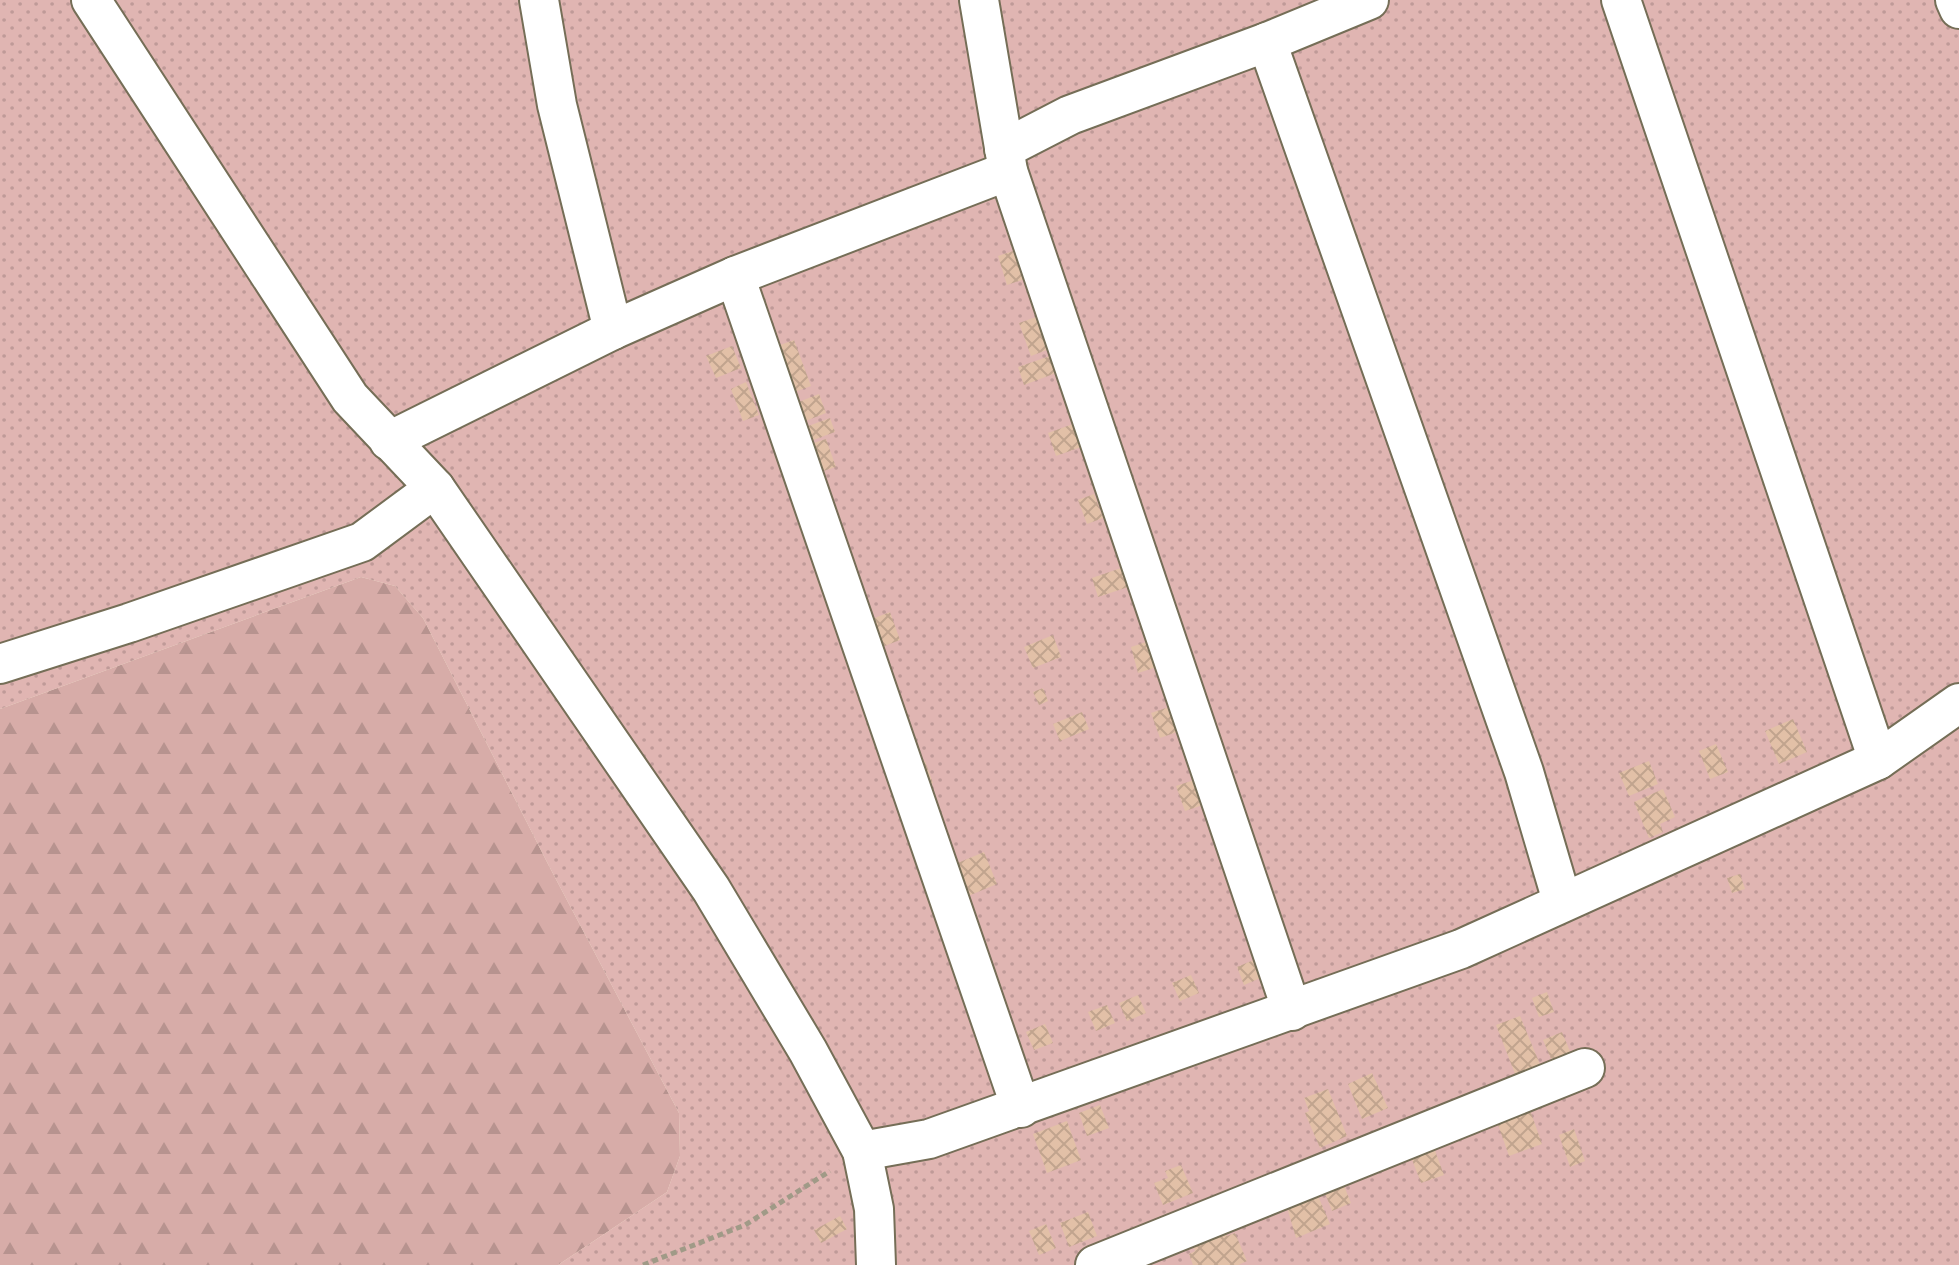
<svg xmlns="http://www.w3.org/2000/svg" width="1959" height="1265" font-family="'Source Serif 4',serif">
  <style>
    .forest { fill: url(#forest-firs) }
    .garden { fill: url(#garden-dots) }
    .building { fill: url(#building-cross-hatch) }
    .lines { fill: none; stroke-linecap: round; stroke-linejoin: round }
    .minor-casing { stroke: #756e57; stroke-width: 42 }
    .path { stroke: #a09a87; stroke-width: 5; stroke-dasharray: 6 4; stroke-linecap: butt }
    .minor { stroke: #fff; stroke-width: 38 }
  </style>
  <defs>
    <pattern id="forest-firs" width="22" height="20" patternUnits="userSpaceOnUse" patternTransform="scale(2)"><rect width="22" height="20" fill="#d7aca8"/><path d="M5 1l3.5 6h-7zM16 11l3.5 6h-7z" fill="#b7938f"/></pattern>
    <pattern id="garden-dots" width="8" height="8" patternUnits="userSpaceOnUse" patternTransform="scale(2)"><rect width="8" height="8" fill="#e0b5b2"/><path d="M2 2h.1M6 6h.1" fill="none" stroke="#bf9a98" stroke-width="1.8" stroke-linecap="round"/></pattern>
    <pattern id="building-cross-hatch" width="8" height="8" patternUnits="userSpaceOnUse" patternTransform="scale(2)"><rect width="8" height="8" fill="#e2c0a7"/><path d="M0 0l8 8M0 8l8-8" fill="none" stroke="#c1a48e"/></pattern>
  </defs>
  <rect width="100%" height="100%" fill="#eee6cd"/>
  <path class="forest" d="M361 577 395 586 423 618 549 866 679 1113 680 1156 667 1192 558 1265H0V709Z"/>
  <path class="garden" d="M0 0H1959V1265H558L667 1192 680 1156 679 1113 549 866 423 618 395 586 361 577 0 709Z"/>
  <g class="building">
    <path d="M1019 249 1028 278 1007 285 998 256Z"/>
    <path d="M1039 316 1052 348 1031 356 1019 323Z"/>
    <path d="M794 340 811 386 789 394 772 348Z"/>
    <path d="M732 346 741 368 716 378 706 356Z"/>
    <path d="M1050 356 1056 373 1024 385 1018 367Z"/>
    <path d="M746 382 759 415 743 421 731 389Z"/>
    <path d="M819 394 826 413 798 424 791 405Z"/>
    <path d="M830 418 835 432 805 443 800 429Z"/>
    <path d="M1073 424 1081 447 1056 456 1048 433Z"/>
    <path d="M826 439 836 467 808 476 798 448Z"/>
    <path d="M1094 494 1103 518 1087 524 1078 500Z"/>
    <path d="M1124 567 1131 586 1098 597 1092 578Z"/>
    <path d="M890 612 900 640 877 649 867 621Z"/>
    <path d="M1053 635 1061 657 1033 668 1024 647Z"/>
    <path d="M1149 641 1157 667 1138 673 1131 647Z"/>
    <path d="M1043 688 1048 701 1039 705 1033 692Z"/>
    <path d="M1172 706 1180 731 1160 738 1151 713Z"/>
    <path d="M1082 712 1089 729 1060 741 1053 724Z"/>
    <path d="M1793 719 1807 752 1779 764 1765 731Z"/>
    <path d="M1716 744 1728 772 1710 779 1699 751Z"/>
    <path d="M925 761 933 783 916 790 908 767Z"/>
    <path d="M1649 761 1658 784 1629 796 1619 773Z"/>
    <path d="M1197 779 1206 804 1185 811 1176 786Z"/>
    <path d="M1663 789 1675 817 1660 824 1663 832 1649 838 1634 802Z"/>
    <path d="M984 852 997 884 961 899 948 867Z"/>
    <path d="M1740 874 1745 889 1732 893 1727 878Z"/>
    <path d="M1256 959 1263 977 1244 985 1237 967Z"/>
    <path d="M1191 975 1199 993 1180 1001 1172 983Z"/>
    <path d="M1547 992 1554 1012 1539 1017 1532 998Z"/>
    <path d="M1138 995 1146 1013 1127 1021 1119 1003Z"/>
    <path d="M1107 1005 1115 1023 1096 1031 1088 1012Z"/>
    <path d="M1520 1016 1544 1074 1519 1084 1496 1025Z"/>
    <path d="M1045 1024 1053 1043 1034 1050 1026 1032Z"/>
    <path d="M1562 1032 1574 1061 1555 1068 1543 1040Z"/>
    <path d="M1372 1073 1388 1108 1362 1119 1348 1084Z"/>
    <path d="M1328 1089 1347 1136 1320 1148 1305 1113 1309 1111 1304 1098Z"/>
    <path d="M1100 1105 1109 1128 1087 1136 1079 1113Z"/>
    <path d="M1529 1107 1542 1144 1509 1156 1496 1119Z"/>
    <path d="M1067 1121 1081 1160 1047 1173 1033 1134Z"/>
    <path d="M1574 1129 1585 1161 1570 1167 1559 1135Z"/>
    <path d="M1434 1148 1444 1175 1421 1183 1411 1157Z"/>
    <path d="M1181 1165 1193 1193 1163 1205 1154 1183 1168 1178 1165 1171Z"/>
    <path d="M1340 1176 1351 1203 1332 1211 1321 1183Z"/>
    <path d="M1316 1191 1330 1224 1296 1238 1286 1204Z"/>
    <path d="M1088 1212 1097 1236 1069 1247 1060 1223Z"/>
    <path d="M840 1216 847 1229 821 1243 814 1230Z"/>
    <path d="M1046 1224 1056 1248 1039 1255 1029 1231Z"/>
    <path d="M1224 1228 1227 1236 1235 1233 1247 1261 1238 1265H1193L1189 1254 1195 1251 1192 1242Z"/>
  </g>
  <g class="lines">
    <defs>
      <g id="minor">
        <path d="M91 0 350 398 435 488 711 889 808 1051 862 1151 874 1209 876 1265"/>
        <path d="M539 0 557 105 613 330"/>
        <path d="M979 0 1008 171 1292 1011"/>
        <path d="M1621 0 1878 760"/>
        <path d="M1955 0 1959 9"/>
        <path d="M1267 42 1524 772 1562 901"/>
        <path d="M1004 149 1070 115 1267 42 1369 0"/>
        <path d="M735 276 1021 1108"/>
        <path d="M389 441 613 330 735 276 1008 171"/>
        <path d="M0 664 129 623 362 542 435 488"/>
        <path d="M862 1151 929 1139 1461 949 1878 760 1959 703"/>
        <path d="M1095 1265 1585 1068"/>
      </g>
    </defs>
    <use href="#minor" class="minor-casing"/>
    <path class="path" d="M643 1265 745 1225 830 1171"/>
    <use href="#minor" class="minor"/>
  </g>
</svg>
